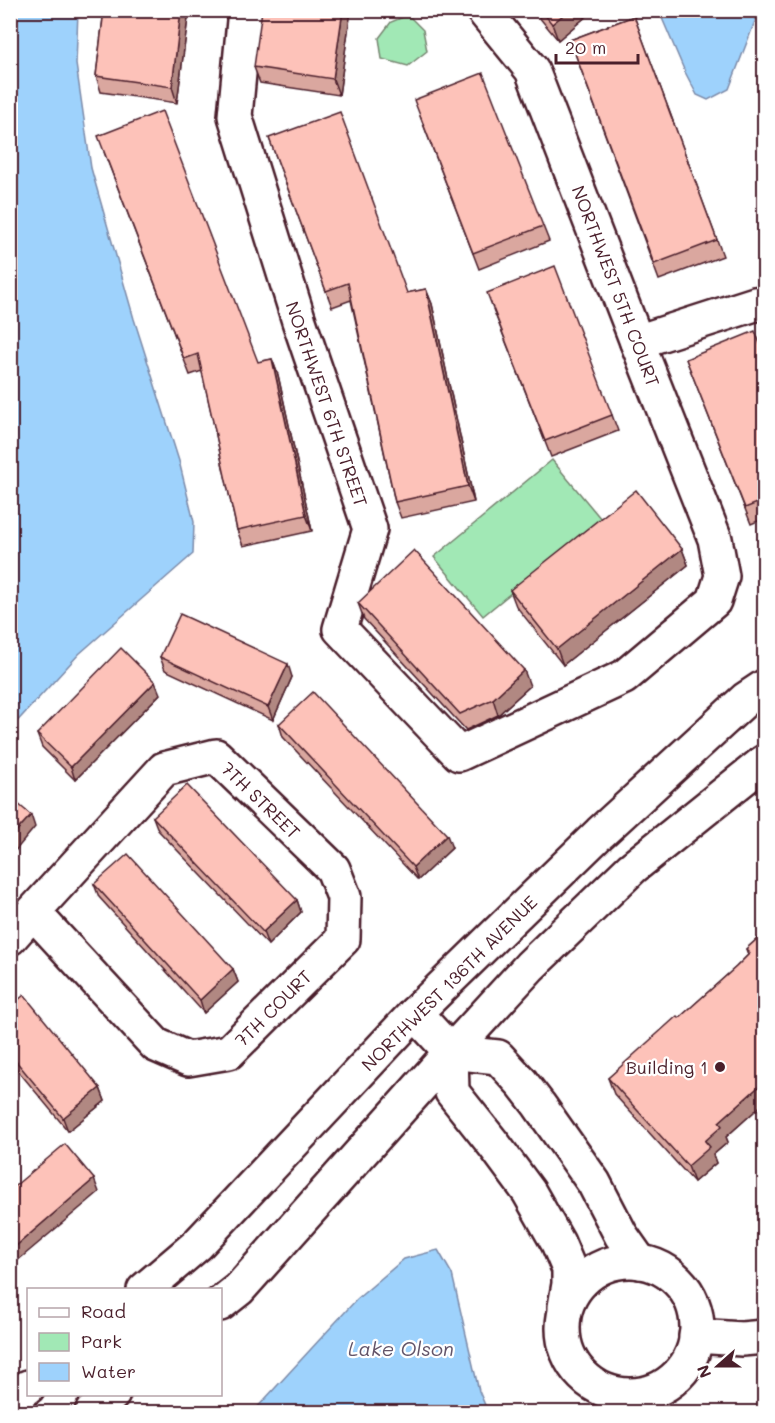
<svg xmlns="http://www.w3.org/2000/svg" width="775" height="1423" font-family="Mali,sans-serif">
  <style>
    .green { fill: #a1e8b5; stroke: #768470; stroke-width: 1.5 }
    .water { fill: #9ed2fc; stroke: #7c8aa8; stroke-width: 1.5 }
    .lines { fill: none; stroke-linecap: round; stroke-linejoin: round }
    .street-casing { stroke: #4a1f2b; stroke-width: 38 }
    .secondary-casing { stroke: #4a1f2b; stroke-width: 38 }
    .street { stroke: #fff; stroke-width: 33 }
    .secondary { stroke: #fff; stroke-width: 33 }
    .wall { fill: #daa79f; stroke: #4a1f2b; stroke-width: 1.5 }
    .shaded-wall { fill: #b18882; stroke: #4a1f2b; stroke-width: 1.5 }
    .building { fill: #fdc2b9; stroke: #4a1f2b; stroke-width: 1.5 }
    .poi-dot { fill: #4a1f2b; stroke: #fff; stroke-width: 2 }
    .labels { text-anchor: middle; dominant-baseline: central; stroke-width: 4.5; stroke-linejoin: round; paint-order: stroke }
    .street-label { font-size: 18px; fill: #4a1f2b; stroke: #fff }
    .poi-label { font-size: 18px; fill: #4a1f2b; stroke: #fff; text-anchor: end }
    .water-label { font-size: 20px; font-style: italic; fill: #63556a; stroke: #fff }
  </style>
  <rect width="100%" height="100%" fill="#fff"/>
  <filter id="ink" filterUnits="userSpaceOnUse"><feTurbulence type="fractalNoise" baseFrequency=".0167" numOctaves="2"/><feDisplacementMap in="SourceGraphic" scale="12" xChannelSelector="R" yChannelSelector="G"/><feConvolveMatrix kernelMatrix="1 2 1 2 8 2 1 2 1" color-interpolation-filters="sRGB"/></filter>
  <g filter="url(#ink)">
    <g class="green">
      <path d="M408 15 423 30 427 51 408 66 382 59 379 38 391 22Z"/>
      <path d="M552 460 601 519 483 616 434 557Z"/>
    </g>
    <g class="water">
      <path d="M11 10 78 11 76 64 91 168 134 319 179 461 194 522 193 554 79 654 11 728Z"/>
      <path d="M659 11H758L757 16 729 89 708 100 697 95 685 72Z"/>
      <path d="M438 1250 452 1274 479 1391 488 1412H253L357 1299 404 1259Z"/>
    </g>
    <g class="lines">
      <defs>
        <g id="street">
          <path d="M245 10 235 116 299 321 370 529 340 629 459 754 624 677 714 601 722 576 715 539 637 342 532 70 483 10"/>
          <path d="M637 342 755 304 764 303"/>
          <path d="M10 938 33 912 164 769 216 756 333 869 344 897 343 939 229 1052 188 1059 156 1045 33 912"/>
          <path d="M415 1013 451 1052 498 1057 522 1083 539 1105 594 1183 621 1235 640 1262"/>
          <path d="M451 1052 452 1092 495 1146 529 1192 558 1243 569 1269V1284L565 1307"/>
          <circle cx="630" cy="1328" r="67"/>
          <path d="M696 1336 742 1339 764 1337"/>
        </g>
        <g id="secondary">
          <path d="M144 1290 197 1245 415 1013 600 833 746 699 764 687"/>
          <path d="M220 1304 239 1289 451 1052 530 966 632 868 764 762"/>
          <path d="M10 1401 28 1387"/>
          <path d="M92 1412 113 1394"/>
        </g>
      </defs>
      <use href="#street" class="street-casing"/>
      <use href="#secondary" class="secondary-casing"/>
      <use href="#street" class="street"/>
      <use href="#secondary" class="secondary"/>
    </g>
    <g class="wall">
      <path d="M104 10H189L177 103 101 92 96 76Z"/>
      <path d="M351 10 339 95 260 83 254 67Z"/>
      <path d="M533 10H594L558 40Z"/>
      <path d="M634 16 723 256 659 280 570 40Z"/>
      <path d="M420 116 543 226 549 241 479 269Z"/>
      <path d="M269 138 407 293 426 289 432 304 474 502 401 518 395 502 351 300 332 307Z"/>
      <path d="M104 152 258 362 272 359 278 375 312 531 243 546 237 530 202 371 190 375Z"/>
      <path d="M493 309 612 415 618 431 551 457Z"/>
      <path d="M765 356V518L751 524 686 359Z"/>
      <path d="M682 549 688 565 563 665 516 606 510 590Z"/>
      <path d="M358 603 530 686 498 715 466 730 364 619Z"/>
      <path d="M160 657 292 677 273 720 165 670Z"/>
      <path d="M160 694 75 780 42 747 37 734Z"/>
      <path d="M279 724 452 848 418 880 283 737Z"/>
      <path d="M153 817 297 900 301 912 268 945 158 830Z"/>
      <path d="M94 884 233 969 238 982 204 1013 99 897Z"/>
      <path d="M765 932V1102L726 1137 728 1142 713 1155 716 1163 694 1182 614 1094 608 1078 679 1018 736 967 748 955 746 949Z"/>
      <path d="M10 1007 100 1088 105 1101 68 1131 10 1061Z"/>
    </g>
    <g class="shaded-wall">
      <path d="M181 10H189L177 103 172 87Z"/>
      <path d="M343 10H351L339 95 333 79Z"/>
      <path d="M569 10H594L558 40 552 24Z"/>
      <path d="M426 289 432 304 474 502 468 486Z"/>
      <path d="M272 359 278 375 312 531 306 515Z"/>
      <path d="M682 549 688 565 563 665 557 649Z"/>
      <path d="M288 664 292 677 273 720 268 707Z"/>
      <path d="M524 670 530 686 498 715 493 699Z"/>
      <path d="M155 682 160 694 75 780 71 767Z"/>
      <path d="M31 815 35 827 10 857V838Z"/>
      <path d="M447 835 452 848 418 880 413 867Z"/>
      <path d="M297 900 301 912 268 945 263 932Z"/>
      <path d="M233 969 238 982 204 1013 200 1000Z"/>
      <path d="M765 1081V1102L726 1137 728 1142 713 1155 716 1163 694 1182 688 1166 719 1122Z"/>
      <path d="M100 1088 105 1101 68 1131 63 1118Z"/>
      <path d="M94 1179 99 1192 10 1267V1251Z"/>
    </g>
    <g class="building">
      <path d="M104 10H181L172 87 96 76Z"/>
      <path d="M262 10H343L333 79 254 67Z"/>
      <path d="M541 10H569L552 24Z"/>
      <path d="M634 16 717 240 654 264 570 40Z"/>
      <path d="M483 73 543 226 473 253 414 100Z"/>
      <path d="M162 111 258 362 272 359 306 515 237 530 198 354 184 359 98 136Z"/>
      <path d="M340 112 407 293 426 289 468 486 395 502 348 283 326 291 269 138Z"/>
      <path d="M555 266 612 415 545 441 487 293Z"/>
      <path d="M755 331 765 356V500L745 508 686 359Z"/>
      <path d="M636 490 682 549 557 649 510 590Z"/>
      <path d="M414 550 524 670 493 699 460 714 358 603Z"/>
      <path d="M180 614 288 664 268 707 160 657Z"/>
      <path d="M121 648 155 682 71 767 37 734Z"/>
      <path d="M313 692 447 835 413 867 279 724Z"/>
      <path d="M187 785 297 900 263 932 153 817Z"/>
      <path d="M10 797 31 815 10 838Z"/>
      <path d="M128 854 233 969 200 1000 94 884Z"/>
      <path d="M765 932V1081L719 1122 722 1126 705 1141 710 1147 688 1166 608 1078 677 1016 679 1018 736 967 750 953 746 949Z"/>
      <path d="M24 995 100 1088 63 1118 10 1054V1007Z"/>
      <path d="M65 1144 94 1179 10 1251V1190Z"/>
    </g>
  </g>
  <circle class="poi-dot" cx="720" cy="1067" r="6"/>
  <g class="labels">
    <g class="street-label">
      <text transform="translate(616 286) rotate(69)">NORTHWEST 5TH COURT</text>
      <text transform="translate(327 404) rotate(71)">NORTHWEST 6TH STREET</text>
      <text transform="translate(261 800) rotate(44)">7TH STREET</text>
      <text transform="translate(449 983) rotate(-45)">NORTHWEST 136TH AVENUE</text>
      <text transform="translate(273 1008) rotate(-45)">7TH COURT</text>
    </g>
    <g class="poi-label">
      <text x="708" y="1067">Building 1</text>
    </g>
    <g class="water-label">
      <text x="401" y="1348">Lake Olson</text>
    </g>
  </g>
  <rect width="775" height="1423" fill="none" stroke="#fff" stroke-width="36"/>
  <rect x="18" y="18" width="739" height="1387" fill="none" stroke="#4a1f2b" stroke-width="2" filter="url(#ink)"/>
  <rect x="27" y="1288" width="195" height="108" fill="#ffffff" stroke="#b7a5aa" stroke-width="1.5"/>
  <rect x="39" y="1308" width="30" height="9" fill="#ffffff" stroke="#b7a5aa" stroke-width="1.5"/>
  <text x="81" y="1318" font-size="18" fill="#4a1f2b">Road</text>
  <rect x="39" y="1333" width="30" height="18" fill="#a1e8b5" stroke="#b7a5aa" stroke-width="1.5"/>
  <text x="81" y="1348" font-size="18" fill="#4a1f2b">Park</text>
  <rect x="39" y="1363" width="30" height="18" fill="#9ed2fc" stroke="#b7a5aa" stroke-width="1.5"/>
  <text x="81" y="1378" font-size="18" fill="#4a1f2b">Water</text>
  <g transform="translate(718 1366) rotate(249)" stroke="#ffffff" stroke-width="4.5" paint-order="stroke">
  <path d="M0-4.5L10 22L0 15L-10 22Z" fill="#4a1f2b"/>
  <text y="-9" font-size="16" font-weight="bold" text-anchor="middle" fill="#4a1f2b">N</text>
  </g>
  <path d="M556 54v9h82v-9" fill="none" stroke="#4a1f2b" stroke-width="3"/>
  <text x="565" y="54" font-size="18" fill="#4a1f2b" stroke="#ffffff" stroke-width="4.5" paint-order="stroke">20 m</text>
</svg>
